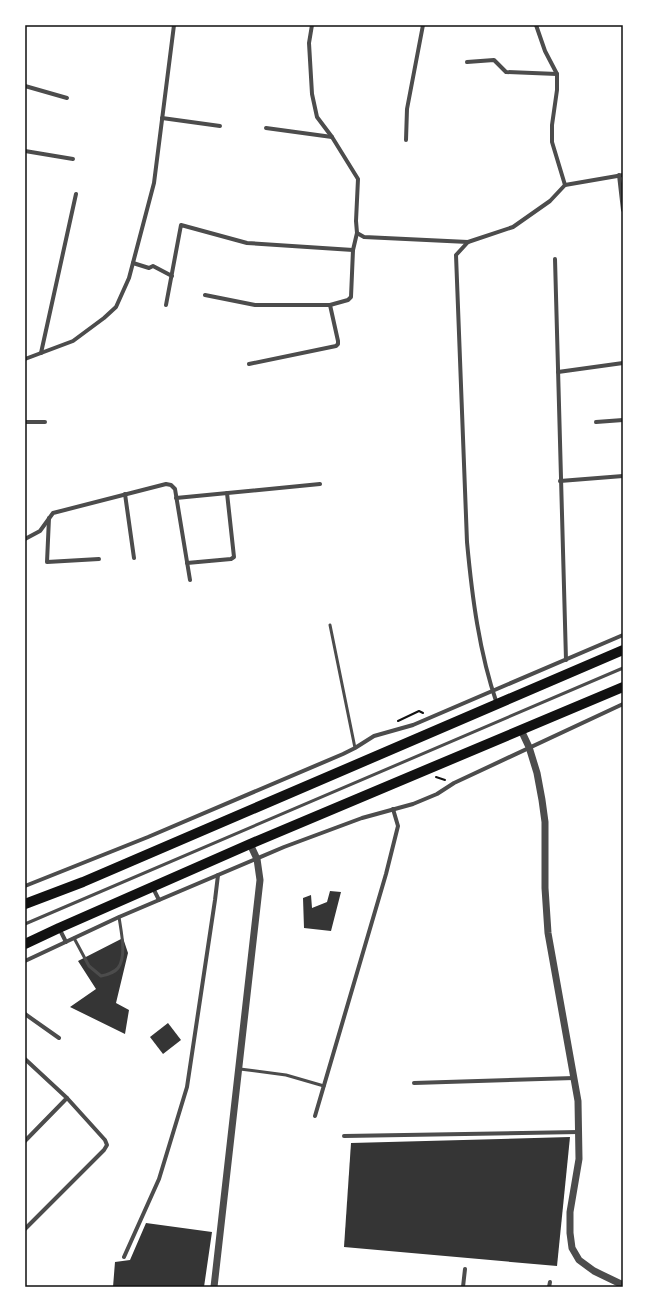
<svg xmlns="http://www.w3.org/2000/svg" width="648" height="1312" font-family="'PT Serif',serif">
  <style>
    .building { fill: #353535 }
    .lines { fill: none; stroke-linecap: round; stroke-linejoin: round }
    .path { stroke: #111; stroke-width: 2 }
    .service { stroke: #4c4c4c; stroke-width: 3 }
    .minor { stroke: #4c4c4c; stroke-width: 4 }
    .tertiary { stroke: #4c4c4c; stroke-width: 7 }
    .primary { stroke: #111; stroke-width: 10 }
    .neatline { fill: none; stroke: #111; stroke-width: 1.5 }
  </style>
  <rect width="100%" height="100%" fill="#fff"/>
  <g class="building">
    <path d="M330 891 341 892 331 931 304 928 303 898 311 895 312 908 327 902Z"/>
    <path d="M123 938 128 953 116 1003 129 1010 125 1034 70 1007 96 989 78 961Z"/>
    <path d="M168 1023 181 1040 163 1054 150 1037Z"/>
    <path d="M570 1137 557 1266 344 1247 351 1143Z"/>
    <path d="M146 1223 212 1232 204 1287H113L115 1262 130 1260Z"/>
  </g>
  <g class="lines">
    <g class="path">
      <path d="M398 721 419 711 423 713"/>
      <path d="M436 777 445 780"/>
    </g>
    <g class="service">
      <path d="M330 625 355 748"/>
      <path d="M25 924 623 668"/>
      <path d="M74 938 89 966 101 976C106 975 115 972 118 968 127 956 121 931 119 917"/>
      <path d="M240 1069 286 1075 324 1086"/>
    </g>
    <g class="minor">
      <path d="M312 25 309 43 312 94 317 117 332 137 358 179 356 221 357 233 364 237 468 242"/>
      <path d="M536 25 545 51 557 74V90L552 125V142L565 185"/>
      <path d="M467 62 494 60 506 72 557 74"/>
      <path d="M25 86 67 98"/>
      <path d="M162 118 220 126"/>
      <path d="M266 128 332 137"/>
      <path d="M406 140 407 109 423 25"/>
      <path d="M25 151 73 159"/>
      <path d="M619 175 623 210"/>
      <path d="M555 259 566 660"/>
      <path d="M133 263 149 268 153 266 172 276"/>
      <path d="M205 295 255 305H330L348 300 351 297 353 250 357 233"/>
      <path d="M166 305 181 225 247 243 353 250"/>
      <path d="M41 353 76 194"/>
      <path d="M25 359 73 341 104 318 116 307 129 278 154 183 174 25"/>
      <path d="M249 364 336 346 338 344V341L330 305"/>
      <path d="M558 372 623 363"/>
      <path d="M25 422H45"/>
      <path d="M596 422 623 420"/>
      <path d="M560 481 623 476"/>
      <path d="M125 494 134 558"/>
      <path d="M176 498 320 484"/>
      <path d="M49 518 47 562 99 559"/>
      <path d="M25 539 40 531 53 513 166 484 171 485 175 489 190 580"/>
      <path d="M187 563 231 559 234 557 227 493"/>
      <path d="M497 704C479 652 472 596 467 542L456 255 468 242 513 227 550 201 565 185 623 175"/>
      <path d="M25 886 148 837 343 754 355 748 374 736 413 725 623 635"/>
      <path d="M153 888 159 900"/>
      <path d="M59 928 66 942"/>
      <path d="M25 961 119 917 284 847 362 818 413 804 437 794 454 783 623 704"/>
      <path d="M25 1014 59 1038"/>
      <path d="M25 1059 67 1098 25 1141"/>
      <path d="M414 1083 574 1078"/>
      <path d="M315 1116 386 874 398 826 393 809"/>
      <path d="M344 1136 579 1132"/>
      <path d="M25 1229 104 1150 107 1145 105 1140 67 1098"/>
      <path d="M124 1257 159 1179 187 1087 215 900 218 875"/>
      <path d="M463 1287 465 1269"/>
      <path d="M549 1287 550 1282"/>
    </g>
    <g class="tertiary">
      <path d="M521 730 529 747 537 773 542 800 545 822V888L548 933 578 1101 579 1159 570 1212V1233L572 1248 579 1260 594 1271 623 1285"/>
      <path d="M214 1287 260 880 257 859 250 844"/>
    </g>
    <g class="primary">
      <path d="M25 904 83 882 623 650"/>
      <path d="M25 944 59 928 250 844 623 687"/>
    </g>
  </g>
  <rect width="648" height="1312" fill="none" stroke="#ffffff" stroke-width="52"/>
  <rect x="26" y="26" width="596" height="1260" class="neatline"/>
</svg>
